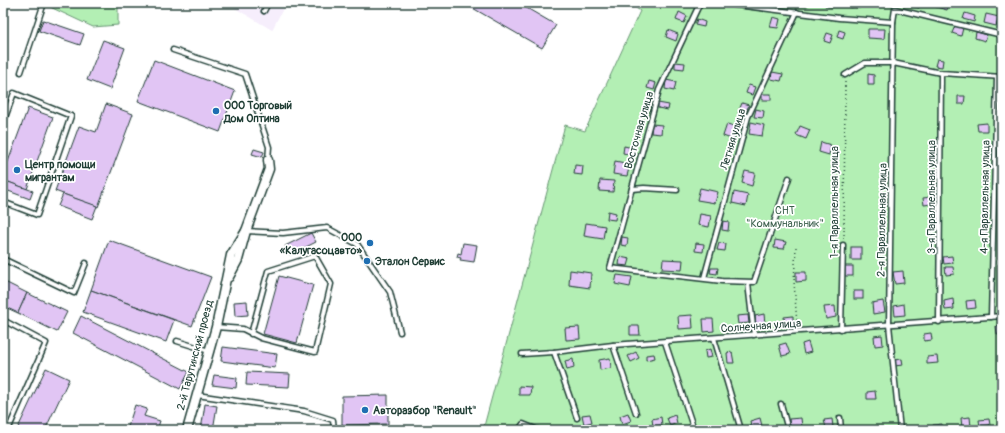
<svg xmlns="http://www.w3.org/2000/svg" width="1005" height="433" font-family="Pangolin,sans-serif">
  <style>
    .built { fill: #f6eefc }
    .green { fill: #b3efb4; stroke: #699674 }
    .building { fill: #e1c5f4; stroke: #1f3d34 }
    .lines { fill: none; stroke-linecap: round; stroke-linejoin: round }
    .lane-casing { stroke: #1f3d34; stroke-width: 7 }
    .street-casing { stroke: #1f3d34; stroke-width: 11 }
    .path { stroke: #1f3d34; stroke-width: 1.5; stroke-dasharray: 1 3; stroke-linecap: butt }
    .lane { stroke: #fff; stroke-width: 4 }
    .street { stroke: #fff; stroke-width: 8 }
    .poi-dot { fill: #1f6fb2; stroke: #fff; stroke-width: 1.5 }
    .labels { text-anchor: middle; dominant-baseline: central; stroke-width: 3.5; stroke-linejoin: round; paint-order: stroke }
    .poi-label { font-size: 11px; font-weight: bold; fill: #1f3d34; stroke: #fff; text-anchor: start }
    .street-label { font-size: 11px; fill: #1f3d34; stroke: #fff }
    .park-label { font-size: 11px; fill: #3d614e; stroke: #fff }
  </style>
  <rect width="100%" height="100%" fill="#fff"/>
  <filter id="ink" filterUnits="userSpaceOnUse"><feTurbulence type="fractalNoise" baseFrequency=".025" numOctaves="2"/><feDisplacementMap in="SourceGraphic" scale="8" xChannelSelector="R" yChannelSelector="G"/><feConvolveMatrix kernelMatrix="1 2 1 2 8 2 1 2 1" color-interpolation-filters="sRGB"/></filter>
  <g filter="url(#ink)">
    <path class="built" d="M226 3H286L272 30Z"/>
    <g class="green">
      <path d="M49 3H118V25L93 27 48 6Z"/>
      <path d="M630 3H1002V430H483L565 125 585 131 640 11Z"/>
    </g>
    <g class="building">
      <path d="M464 3H518L556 25 542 48Z"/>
      <path d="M798 3H809L808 6 798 4Z"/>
      <path d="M825 3H833V7L825 6Z"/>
      <path d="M851 3H861L860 8 850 7Z"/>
      <path d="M911 3H920L919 8 910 6Z"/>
      <path d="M937 3H949L947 10 936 7Z"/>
      <path d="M679 12 687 16 684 23 676 20Z"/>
      <path d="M965 13 975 16 974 22 963 19Z"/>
      <path d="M986 14 999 17 996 26 984 23Z"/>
      <path d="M773 17 780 19 778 28 770 27Z"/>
      <path d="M697 19 705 22 704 27 695 25Z"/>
      <path d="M43 20 84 34 80 45 39 31Z"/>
      <path d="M955 26 963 28 961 36 952 33Z"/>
      <path d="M868 29H885L884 39 868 38Z"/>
      <path d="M668 30 678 34 676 41 666 37Z"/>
      <path d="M839 30 845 32 843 39 837 37Z"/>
      <path d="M976 32 987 35 985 41 975 38Z"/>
      <path d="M827 33 833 35 830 43 824 41Z"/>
      <path d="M103 40 125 48 110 89 87 80Z"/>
      <path d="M937 59 943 60 942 67 935 66Z"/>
      <path d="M154 60 235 91 220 132 138 101Z"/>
      <path d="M675 62 685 63 684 69 675 68Z"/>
      <path d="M772 72 783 74 781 81 771 79Z"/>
      <path d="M868 74 874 75V85H868Z"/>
      <path d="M666 80 676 82 674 91 665 89Z"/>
      <path d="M649 81 656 83 654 90 647 88Z"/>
      <path d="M749 85 755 87 752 95 746 93Z"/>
      <rect x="762" y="94" width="9" height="6"/>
      <path d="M958 96H965L964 104H958Z"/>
      <path d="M658 103 669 105 668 110 658 108Z"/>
      <path d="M742 103 749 105 744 116 738 113Z"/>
      <path d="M106 104 133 114 98 207 55 191 79 126 96 132Z"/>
      <path d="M28 108 53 117 27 189 3 180V175Z"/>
      <path d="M756 109 764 111 763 118 754 117Z"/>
      <path d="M751 122 764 125 762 136 749 134Z"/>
      <path d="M987 123V131H978L977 124Z"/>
      <path d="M652 124 662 125 661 134 651 133Z"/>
      <path d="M727 124 738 127 734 140 723 136Z"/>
      <path d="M800 126 810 130 806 139 796 135Z"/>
      <path d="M821 142 831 145 829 155 819 152Z"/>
      <path d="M624 146 633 148 632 155 623 153Z"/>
      <path d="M254 149 264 152 262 157 252 154Z"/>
      <path d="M615 161 630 164 627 176 613 174Z"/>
      <path d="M575 165 583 166 582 175 574 174Z"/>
      <path d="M1002 166V175H999V167Z"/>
      <path d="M745 171 755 173 752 186 742 183Z"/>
      <path d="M3 180 33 191 30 199 3 189Z"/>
      <path d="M600 180 614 181 613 192 599 191Z"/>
      <path d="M700 188 718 192 715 203 697 200Z"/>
      <path d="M734 192 748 195 746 206 732 203Z"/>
      <path d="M63 194 97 206 92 219 58 206Z"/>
      <path d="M932 197V204L924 205 923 198Z"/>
      <path d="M608 211 616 213 615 220 607 219Z"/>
      <path d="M700 214 711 216 709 227 698 225Z"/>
      <path d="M723 221 729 222 728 231 722 230Z"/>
      <path d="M586 223 605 226 603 239 584 236Z"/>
      <rect x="982" y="224" width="5" height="10"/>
      <path d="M311 233 316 242 290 255 285 246Z"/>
      <path d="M622 237 628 238 627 246 621 245Z"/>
      <path d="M109 240 211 277 192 326 91 290Z"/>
      <path d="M775 240 786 242 784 249 774 248Z"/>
      <path d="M463 243 477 245 474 262 460 260 461 258 457 257 458 253 461 254Z"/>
      <path d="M696 243 704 244 703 252 695 251Z"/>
      <path d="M719 243 726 244 725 251 717 250Z"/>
      <rect x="851" y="247" width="10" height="13"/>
      <path d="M952 256 953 263 944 264 943 257Z"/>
      <path d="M620 257 630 259 628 266 619 265Z"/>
      <path d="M663 259 683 260 682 270 662 269Z"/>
      <rect x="845" y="266" width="8" height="10"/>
      <path d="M945 267H953L954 274 946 275Z"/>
      <path d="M711 268H718L717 274 710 273Z"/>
      <path d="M570 270 591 273 590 288 569 285Z"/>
      <path d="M903 271 904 283 895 284 893 272Z"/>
      <path d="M796 272H806V281L796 282Z"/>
      <path d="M617 275 632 277 630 287 615 284Z"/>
      <path d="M279 276 313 285 297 343 263 334Z"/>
      <path d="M3 281 27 293 18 313 3 306Z"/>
      <path d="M91 290 174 320 166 342 83 312Z"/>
      <rect x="854" y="291" width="9" height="8"/>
      <path d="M27 293 67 312 57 332 18 313Z"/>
      <path d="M953 299 954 309 945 310 944 301Z"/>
      <path d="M975 300 976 308 967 309 966 301Z"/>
      <path d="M247 301 248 315 235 316 234 302Z"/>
      <path d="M883 301 885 312 873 314 872 303Z"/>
      <path d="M904 304 905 315 895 316 894 306Z"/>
      <path d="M835 306 836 317 826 319 824 307Z"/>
      <path d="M764 314 765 324 756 325 755 316Z"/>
      <path d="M692 315 693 328 679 329 678 316Z"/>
      <path d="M748 315 749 323 738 324 737 316Z"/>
      <path d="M81 316 189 372 180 389 73 333Z"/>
      <path d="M793 316V325H785L784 317Z"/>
      <path d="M703 319H713L714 331 704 332Z"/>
      <path d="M1002 325V333L997 334 996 326Z"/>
      <path d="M630 326H639L640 335H630Z"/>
      <path d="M579 327 580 339 566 340 565 328Z"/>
      <path d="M931 333 932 340 924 341V334Z"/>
      <path d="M882 335 883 345 875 346 874 336Z"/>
      <path d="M808 342 811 352 804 354 802 344Z"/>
      <path d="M786 343 790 354 782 356 779 345Z"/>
      <path d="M223 347 277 354 275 368 221 361Z"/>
      <path d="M710 349 712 357 706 358 705 351Z"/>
      <path d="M636 352 639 358 631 362 628 356Z"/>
      <path d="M732 352 734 363H728L727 353Z"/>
      <path d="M654 354 655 358 646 360V355Z"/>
      <path d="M937 356 938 363 927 364V357Z"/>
      <path d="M610 358 611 368 600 370 599 360Z"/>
      <path d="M573 359 574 368 567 370 565 361Z"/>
      <path d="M902 359 903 365 894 366V360Z"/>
      <path d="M46 368 69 379 45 430H17Z"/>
      <path d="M247 372 290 374 289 387 246 385Z"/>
      <path d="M214 375 237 378 236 388 212 385Z"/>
      <path d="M519 386 531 387 530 395H519Z"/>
      <path d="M875 391 876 399H867V392Z"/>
      <path d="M388 395V424L342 425V396Z"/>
      <path d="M205 404 217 406 213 430H201Z"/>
      <path d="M135 405 147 409 144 416 160 421 157 430H127Z"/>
      <path d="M628 413 631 421 622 424 620 416Z"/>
      <path d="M590 414 592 422 584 424 582 415Z"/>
      <path d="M675 415 677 423 670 426 667 418Z"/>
      <path d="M661 417 662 425 653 426 652 419Z"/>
      <path d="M970 417 971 427 962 428 961 418Z"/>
      <path d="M999 417H1002V425H1000Z"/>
      <path d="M760 418 762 426 752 429 750 421Z"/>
      <path d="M801 418 802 427 790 428 789 419Z"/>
      <path d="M832 419 833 427 826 428 824 420Z"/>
      <path d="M989 419 990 425 980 426 979 420Z"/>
      <path d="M942 424V430H933V425Z"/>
      <path d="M813 427V430H805L804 429Z"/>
    </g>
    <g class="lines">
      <defs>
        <g id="lane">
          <path d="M700 3 659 90 610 268 722 281 754 282 789 178"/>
          <path d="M721 3 839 18 893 22"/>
          <path d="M264 11 268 3"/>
          <path d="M173 50 245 74 269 147 268 160"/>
          <path d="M21 72 44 3"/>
          <path d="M845 75 865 63H893L941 73 1002 77"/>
          <path d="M3 123 14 93 71 116 37 215 3 202"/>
          <path d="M632 189 644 188 677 190"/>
          <path d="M246 231 283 233 327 228 357 244 390 292 400 332"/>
          <path d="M3 259 74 293 86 263"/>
          <path d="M704 278 748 117 797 12"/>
          <path d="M748 283 754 335"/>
          <path d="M991 317 997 77"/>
          <path d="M3 320 46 343 8 430"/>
          <path d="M939 322 941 73"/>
          <path d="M216 327 243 329 261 338 315 352 331 284 315 256 268 271 251 334"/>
          <path d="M841 329 843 245"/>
          <path d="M714 338 741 430"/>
          <path d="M177 341 209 351"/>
          <path d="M665 342 694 430"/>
          <path d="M613 345 636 413"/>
          <path d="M554 352 577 418"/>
          <path d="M522 354 554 352 613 345 1002 316"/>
          <path d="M197 395 304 411 333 420 334 430"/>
          <path d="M781 404 788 430"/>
          <path d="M840 418 841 430"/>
          <path d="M519 430 523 424 538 430"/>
          <path d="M900 430 889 325 893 22 895 9 1002 35"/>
        </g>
        <g id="street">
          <path d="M229 277 238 260 246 231 269 169 268 160"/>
          <path d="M187 430 216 327 231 255 246 231"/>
        </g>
      </defs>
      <use href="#lane" class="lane-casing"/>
      <use href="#street" class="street-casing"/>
      <g class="path">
        <path d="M844 239 845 81"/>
        <path d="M796 247 794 281 797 325"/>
      </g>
      <use href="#lane" class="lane"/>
      <use href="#street" class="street"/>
    </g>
  </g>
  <g class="poi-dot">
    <circle cx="216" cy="111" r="4"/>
    <circle cx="17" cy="170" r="4"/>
    <circle cx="370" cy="243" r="4"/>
    <circle cx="367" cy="261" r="4"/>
    <circle cx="365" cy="410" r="4"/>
  </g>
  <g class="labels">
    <g class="poi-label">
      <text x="224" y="105">ООО Торговый<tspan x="224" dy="13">Дом Оптина</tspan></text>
      <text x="25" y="164">Центр помощи<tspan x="25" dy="13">мигрантам</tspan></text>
      <text x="362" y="237" text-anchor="end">ООО<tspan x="362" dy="13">«Калугасоцавто»</tspan></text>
      <text x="375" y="261">Эталон Сервис</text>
      <text x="373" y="410">Авторазбор "Renault"</text>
    </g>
    <g class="street-label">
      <text transform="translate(639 130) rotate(-74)">Восточная улица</text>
      <text transform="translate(733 139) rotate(-73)">Летняя улица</text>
      <text transform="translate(931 197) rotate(-90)">3-я Параллельная улица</text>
      <text transform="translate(985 197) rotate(-89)">4-я Параллельная улица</text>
      <text transform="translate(834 202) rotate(-90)">1-я Параллельная улица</text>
      <text transform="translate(882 220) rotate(-89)">2-я Параллельная улица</text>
      <text transform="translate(761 326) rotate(-4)">Солнечная улица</text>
      <text transform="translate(195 355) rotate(-75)">2-й Тарутинский проезд</text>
    </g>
    <g class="park-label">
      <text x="785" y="210">СНТ<tspan x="785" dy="13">"Коммунальник"</tspan></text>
    </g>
  </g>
  <rect width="1005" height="433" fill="none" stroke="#fff" stroke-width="16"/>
  <rect x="8" y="8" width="989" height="417" fill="none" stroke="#1f3d34" stroke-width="1.5" filter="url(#ink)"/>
</svg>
